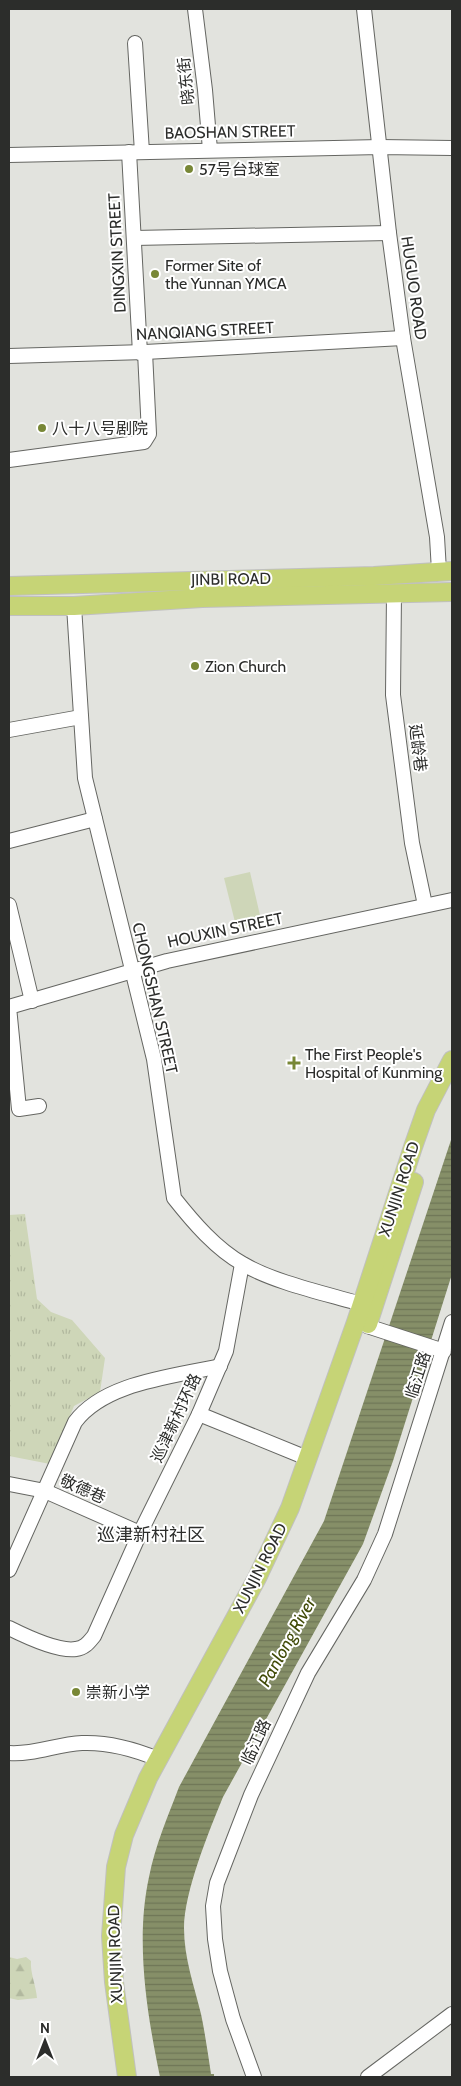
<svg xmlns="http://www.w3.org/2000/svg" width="461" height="2086" font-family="Cabin,'Noto Sans SC',sans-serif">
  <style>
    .grass { fill: #ced6b8 }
    .forest { fill: url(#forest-firs) }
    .park { fill: url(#park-tufts) }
    .water { fill: url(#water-rules) }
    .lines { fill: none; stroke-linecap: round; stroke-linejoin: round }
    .minor-casing { stroke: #656662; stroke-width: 16 }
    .major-casing { stroke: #c0c0bf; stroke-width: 20 }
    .minor { stroke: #fff; stroke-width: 14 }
    .major { stroke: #c6d476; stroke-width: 18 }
    .poi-dot { fill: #788736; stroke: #fff; stroke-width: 2 }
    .labels { text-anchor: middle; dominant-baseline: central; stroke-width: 4; stroke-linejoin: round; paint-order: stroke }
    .street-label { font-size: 16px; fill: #2c2d2b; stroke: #fff }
    .poi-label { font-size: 16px; fill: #2c2d2b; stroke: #fff; text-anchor: start }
    .neighbourhood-label { font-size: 18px; fill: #2c2d2b; stroke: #fff }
    .water-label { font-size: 18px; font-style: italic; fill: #414b08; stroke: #fff }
  </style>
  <defs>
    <pattern id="forest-firs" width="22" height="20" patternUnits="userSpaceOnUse" patternTransform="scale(1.25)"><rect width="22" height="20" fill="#ced6b8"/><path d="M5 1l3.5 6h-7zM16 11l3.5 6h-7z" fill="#b1b89e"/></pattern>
    <pattern id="park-tufts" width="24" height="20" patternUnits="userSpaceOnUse" patternTransform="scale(1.25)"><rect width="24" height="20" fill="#ced6b8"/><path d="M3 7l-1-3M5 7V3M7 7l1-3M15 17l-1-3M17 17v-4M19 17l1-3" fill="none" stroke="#b1b89e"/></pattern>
    <pattern id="water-rules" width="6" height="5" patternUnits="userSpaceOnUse" patternTransform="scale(1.25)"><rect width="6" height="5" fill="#868f68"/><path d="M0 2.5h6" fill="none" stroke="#6e7556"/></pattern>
  </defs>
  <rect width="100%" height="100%" fill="#e2e3de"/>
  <path class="grass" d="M250 872 262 924 237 930 224 878Z"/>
  <path class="forest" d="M9 1957 17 1959 26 1957 31 1961C30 1973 36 1985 37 1998L18 2000 9 1998Z"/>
  <path class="park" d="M25 1214 37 1299 51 1312 72 1320 105 1358 100 1392 74 1406 50 1464 9 1456V1215Z"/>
  <path class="water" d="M452 1137V1274L393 1461 363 1544 223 1797C209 1831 184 1892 184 1928 184 1958 194 1985 201 2014 205 2033 208 2054 211 2074H214V2077H160C147 2014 135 1941 149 1877 155 1846 168 1816 179 1787L324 1521Z"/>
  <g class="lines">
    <defs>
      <g id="minor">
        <path d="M195 9 205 90 210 150"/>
        <path d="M364 9 389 233 403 338 437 537 439 571"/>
        <path d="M135 43 142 152"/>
        <path d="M129 152 140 353"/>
        <path d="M9 155 380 147 452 148"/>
        <path d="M134 238 389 233"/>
        <path d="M9 356 145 352 403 338"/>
        <path d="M9 460 144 442 149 434 145 352"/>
        <path d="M394 593 393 695 412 843 425 905"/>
        <path d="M74 606 85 778 154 1059 174 1198C193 1222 216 1249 243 1264 277 1284 333 1295 371 1307"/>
        <path d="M9 730 81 717"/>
        <path d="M9 841 95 819"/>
        <path d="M9 905 32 1001"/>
        <path d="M39 1106 19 1109 9 1007 167 961 452 900"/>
        <path d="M367 1326 444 1351"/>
        <path d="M199 1414 307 1458"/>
        <path d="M9 1484 45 1491 140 1533"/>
        <path d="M9 1570 75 1422C105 1382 173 1377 220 1366"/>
        <path d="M9 1628C25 1636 58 1652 76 1649 85 1648 89 1642 94 1636L140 1533 199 1414 226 1351 242 1264"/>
        <path d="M9 1753C34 1755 57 1744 82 1743 108 1742 134 1749 158 1759"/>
        <path d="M254 2077 233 2019 220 1971 215 1939 213 1906 217 1883 251 1795 308 1673 364 1580 385 1534 452 1322"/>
        <path d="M368 2077 452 2014"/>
      </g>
      <g id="major">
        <path d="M9 586 374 576 452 571"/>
        <path d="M9 606H74L202 598 452 592"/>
        <path d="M368 1324 414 1182"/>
        <path d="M127 2077 114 1982 111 1936 116 1867 124 1835 148 1778 257 1578 290 1508 356 1322 413 1147 426 1110 452 1060"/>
      </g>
    </defs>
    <use href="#minor" class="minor-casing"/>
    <use href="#major" class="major-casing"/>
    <use href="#minor" class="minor"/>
    <use href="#major" class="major"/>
  </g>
  <g class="poi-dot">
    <circle cx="189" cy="169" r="5"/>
    <circle cx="155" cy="274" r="5"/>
    <circle cx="42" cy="428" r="5"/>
    <circle cx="195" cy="666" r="5"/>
    <path d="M291.5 1055.5h5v5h5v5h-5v5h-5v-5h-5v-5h5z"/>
    <circle cx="76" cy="1692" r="5"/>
  </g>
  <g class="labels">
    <g class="street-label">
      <text transform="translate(186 81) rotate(-96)">晓东街</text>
      <text transform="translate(230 132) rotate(-1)">BAOSHAN STREET</text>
      <text transform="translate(117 253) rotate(-93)">DINGXIN STREET</text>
      <text transform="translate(414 288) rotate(82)">HUGUO ROAD</text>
      <text transform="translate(205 331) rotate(-3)">NANQIANG STREET</text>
      <text transform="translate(231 579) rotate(-1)">JINBI ROAD</text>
      <text transform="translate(418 748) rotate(83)">延龄巷</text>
      <text transform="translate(225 930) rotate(-12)">HOUXIN STREET</text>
      <text transform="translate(155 998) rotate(77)">CHONGSHAN STREET</text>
      <text transform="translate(399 1189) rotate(-72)">XUNJIN ROAD</text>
      <text transform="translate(418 1375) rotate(-72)">临江路</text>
      <text transform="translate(176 1418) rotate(-65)">巡津新村环路</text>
      <text transform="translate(83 1489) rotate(24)">敬德巷</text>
      <text transform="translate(260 1568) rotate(-63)">XUNJIN ROAD</text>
      <text transform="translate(256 1742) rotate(-65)">临江路</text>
      <text transform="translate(115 1954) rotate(-92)">XUNJIN ROAD</text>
    </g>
    <g class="poi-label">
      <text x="199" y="169">57号台球室</text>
      <text x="165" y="265">Former Site of<tspan x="165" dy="18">the Yunnan YMCA</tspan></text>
      <text x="52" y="428">八十八号剧院</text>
      <text x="205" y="666">Zion Church</text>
      <text x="305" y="1054">The First People's<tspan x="305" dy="18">Hospital of Kunming</tspan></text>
      <text x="86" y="1692">崇新小学</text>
    </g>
    <g class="neighbourhood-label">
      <text x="151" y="1535">巡津新村社区</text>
    </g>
    <g class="water-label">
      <text transform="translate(287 1642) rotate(-61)">Panlong River</text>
    </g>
  </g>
  <rect width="461" height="2086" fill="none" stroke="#2c2d2b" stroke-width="20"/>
  <g transform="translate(45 2041)" stroke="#ffffff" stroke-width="4" paint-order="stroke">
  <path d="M0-4L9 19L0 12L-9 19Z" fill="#2c2d2b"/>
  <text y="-8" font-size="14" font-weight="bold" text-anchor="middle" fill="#2c2d2b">N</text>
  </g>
</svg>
